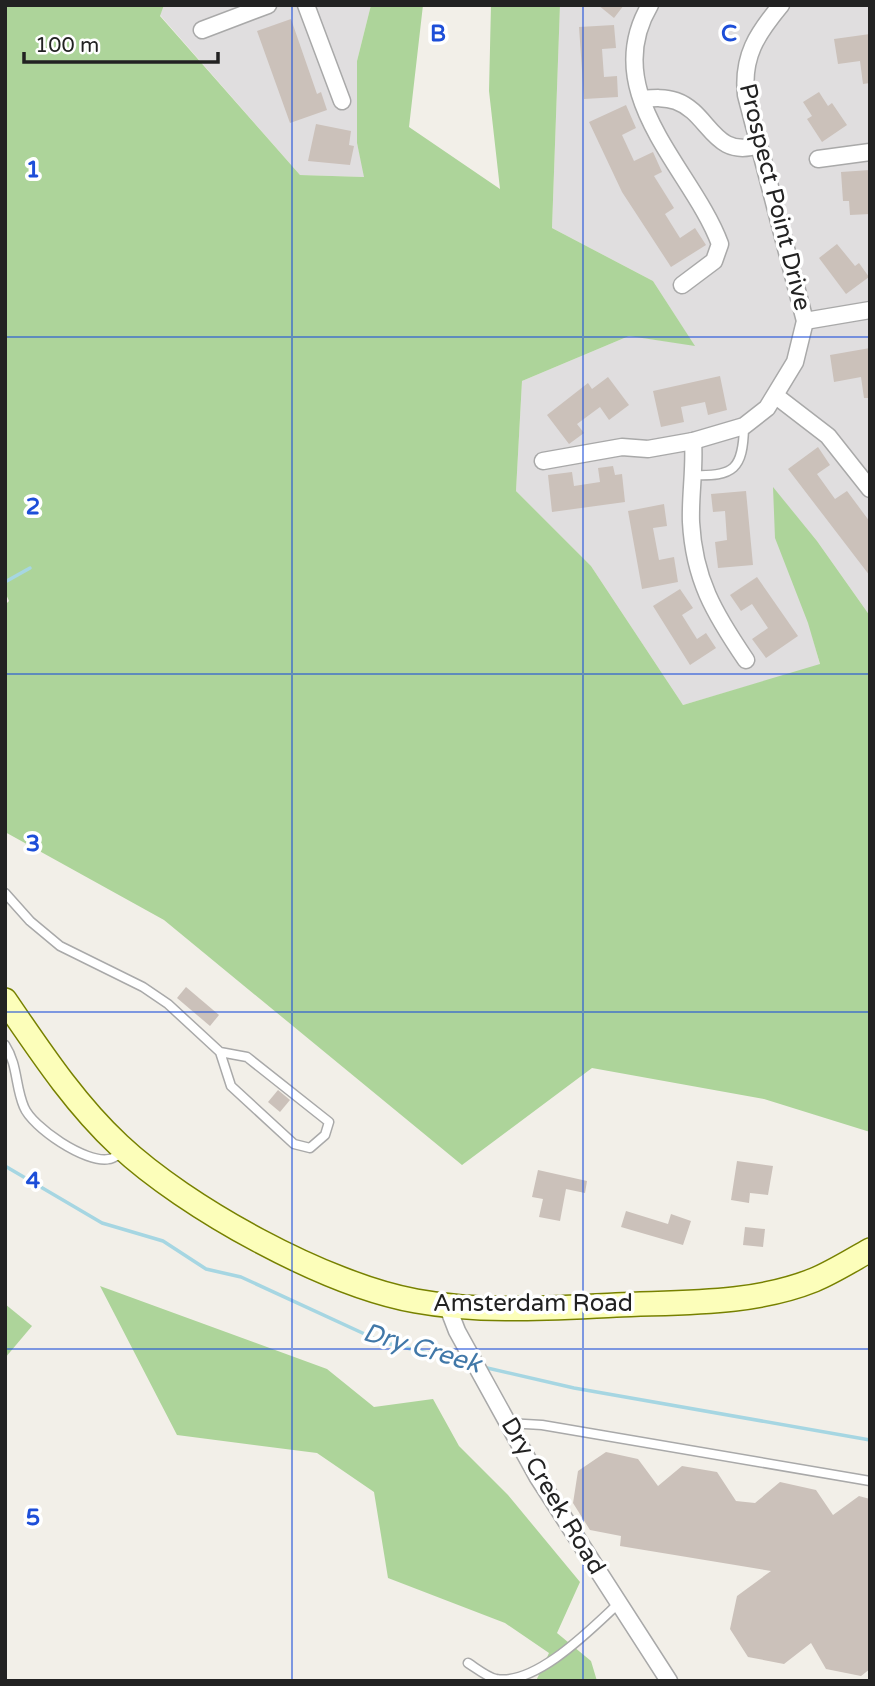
<svg xmlns="http://www.w3.org/2000/svg" width="875" height="1686" font-family="'Varela Round',sans-serif">
  <style>
    .residential { fill: #e0dedf }
    .forest { fill: #add49a }
    .lines { fill: none; stroke-linecap: round; stroke-linejoin: round }
    .stream { stroke: #a6d6e2; stroke-width: 3.5 }
    .building { fill: #cbc1ba }
    .service-casing { stroke: #a9a9a9; stroke-width: 11 }
    .minor-casing { stroke: #a9a9a9; stroke-width: 19 }
    .secondary-casing { stroke: #778100; stroke-width: 26 }
    .service { stroke: #fff; stroke-width: 8 }
    .minor { stroke: #fff; stroke-width: 16 }
    .secondary { stroke: #fcfeba; stroke-width: 23 }
    .grid { fill: none; stroke: #1d4ed8; stroke-width: 2; stroke-opacity: 0.55 }
    .labels { text-anchor: middle; dominant-baseline: central; stroke-width: 7; stroke-linejoin: round; paint-order: stroke }
    .street-label { font-size: 24px; fill: #222; stroke: #fff }
    .water-label { font-size: 26px; font-style: italic; fill: #4178a8; stroke: #fff }
    .grid-label { font-size: 23px; text-anchor: middle; font-weight: bold; fill: #1d4ed8; stroke: #fff; stroke-width: 7; stroke-linejoin: round; paint-order: stroke }
  </style>
  <rect width="100%" height="100%" fill="#f2efe8"/>
  <g class="residential">
    <path d="M164 5H371L357 61V143L365 177 300 175 160 15Z"/>
    <path d="M560 5H870V616L817 541 773 488 820 665 683 705 591 566 516 491 522 381 629 336 694 345 653 281 552 228Z"/>
  </g>
  <g class="forest">
    <path d="M5 5H164L160 16 300 175 364 177 357 143V61L371 5H423L409 127 500 189 489 91 491 5H560L552 228 653 281 695 346 629 336 522 381 516 491 591 566 683 705 820 664 808 623 775 538 773 487 817 541 870 616V1132L764 1099 592 1068 462 1165 164 920 5 832V605L9 601 5 592Z"/>
    <path d="M100 1286 327 1369 374 1407 433 1399 459 1446 508 1495 580 1582 557 1633 591 1661 597 1681H536L549 1653 505 1623 388 1578 374 1492 317 1453 177 1435Z"/>
    <path d="M5 1304 32 1326 5 1358Z"/>
  </g>
  <g class="lines">
    <g class="stream">
      <path d="M5 582 30 568"/>
      <path d="M5 1166 102 1223 163 1241 206 1269 241 1277 382 1342 469 1363"/>
      <path d="M483 1367 574 1388 870 1440"/>
    </g>
  </g>
  <g class="building">
    <path d="M598 5H624L614 18Z"/>
    <path d="M291 19 317 94 321 92 327 110 290 123 257 31Z"/>
    <path d="M614 25 616 48 602 49 604 77 617 76 618 97 584 99 579 27Z"/>
    <path d="M870 34V83L863 84 860 61 838 64 834 39Z"/>
    <path d="M819 92 828 106 832 103 847 125 822 142 807 119 812 116 803 102Z"/>
    <path d="M626 105 636 128 622 135 634 161 653 152 662 172 654 176 674 208 665 214 680 238 695 228 706 245 671 267 622 192 589 122Z"/>
    <path d="M316 124 351 131 349 145 354 146 350 165 308 161Z"/>
    <path d="M870 170V214L850 215 849 201H843L841 172Z"/>
    <path d="M837 244 855 266 859 263 869 277 846 294 819 258Z"/>
    <path d="M870 348V398H864L861 377 834 382 830 355Z"/>
    <path d="M720 376 727 410 708 415 705 402 681 407 684 422 661 427 653 391Z"/>
    <path d="M608 377 629 405 609 420 600 407 577 424 584 433 569 444 547 415 588 383 592 389Z"/>
    <path d="M818 447 830 465 817 474 835 499 847 491 870 522V576L788 469Z"/>
    <path d="M613 466 615 475 622 474 625 502 552 512 548 475 572 472 574 486 600 482 598 468Z"/>
    <path d="M746 491 753 565 718 568 715 542 727 540 725 511 713 512 711 494Z"/>
    <path d="M664 504 667 526 653 528 659 560 674 557 678 582 642 589 628 511Z"/>
    <path d="M757 577 798 636 766 658 752 639 768 628 752 604 741 611 730 595Z"/>
    <path d="M680 589 693 608 682 615 697 639 706 633 716 648 690 665 653 606Z"/>
    <path d="M186 987 219 1015 210 1026 177 998Z"/>
    <path d="M278 1090 290 1100 280 1112 268 1102Z"/>
    <path d="M737 1161 773 1166 768 1195 750 1193 749 1203 731 1200Z"/>
    <path d="M538 1170 587 1181 585 1193 566 1189 560 1221 539 1217 543 1199 532 1197Z"/>
    <path d="M626 1211 668 1224 671 1214 691 1221 683 1245 621 1227Z"/>
    <path d="M745 1227 765 1229 763 1247 743 1245Z"/>
    <path d="M606 1452 638 1459 658 1486 682 1466 717 1472 736 1501 755 1503 780 1482 816 1490 833 1515 859 1496 870 1499V1669L861 1676 826 1669 811 1643 784 1664 748 1657 730 1629 737 1596 771 1571 620 1546 621 1536 590 1530 573 1503 578 1471Z"/>
  </g>
  <g class="lines">
    <defs>
      <g id="service">
        <path d="M692 475C734 477 743 469 744 427"/>
        <path d="M5 893 30 921 60 946 143 987 168 1004 220 1052 231 1086 294 1144 310 1148 325 1135 329 1122 247 1057 220 1052"/>
        <path d="M5 1045C18 1065 15 1086 24 1107 32 1127 86 1164 109 1159 113 1159 119 1154 123 1152"/>
        <path d="M507 1423 542 1425 870 1481"/>
        <path d="M468 1663C476 1668 487 1677 496 1679 536 1686 592 1628 619 1603"/>
      </g>
      <g id="minor">
        <path d="M306 5 342 101"/>
        <path d="M650 5C597 94 693 170 720 244L714 261 682 285"/>
        <path d="M202 30 268 5"/>
        <path d="M642 99C654 98 665 97 676 101 710 113 713 160 759 145"/>
        <path d="M818 159 870 152"/>
        <path d="M805 321 870 310"/>
        <path d="M776 396 828 436 870 489"/>
        <path d="M693 441C695 468 690 495 691 522 694 579 714 613 746 660"/>
        <path d="M543 461 622 447 648 449 693 441 744 426 767 408 795 362 805 321 746 95C742 56 757 34 781 5"/>
        <path d="M447 1305 457 1331 537 1476 669 1681"/>
      </g>
      <path id="secondary" d="M5 1000C40 1051 74 1103 119 1145 186 1208 326 1285 416 1301 481 1313 550 1308 616 1305 682 1302 752 1305 814 1280 833 1272 852 1260 870 1250"/>
    </defs>
    <use href="#service" class="service-casing"/>
    <use href="#minor" class="minor-casing"/>
    <use href="#secondary" class="secondary-casing"/>
    <use href="#service" class="service"/>
    <use href="#minor" class="minor"/>
    <use href="#secondary" class="secondary"/>
  </g>
  <path class="grid" d="M292 5V1681M583 5V1681M5 337H870M5 674H870M5 1012H870M5 1349H870"/>
  <g class="labels">
    <g class="street-label">
      <text transform="translate(775 197) rotate(76)">Prospect Point Drive</text>
      <text x="533" y="1303">Amsterdam Road</text>
      <text transform="translate(553 1496) rotate(59)">Dry Creek Road</text>
    </g>
    <g class="water-label">
      <text transform="translate(422 1348) rotate(16)">Dry Creek</text>
    </g>
  </g>
  <g class="grid-label">
    <text x="438" y="41">B</text>
    <text x="729" y="41">C</text>
    <text x="33" y="177">1</text>
    <text x="33" y="514">2</text>
    <text x="33" y="851">3</text>
    <text x="33" y="1188">4</text>
    <text x="33" y="1525">5</text>
  </g>
  <rect width="875" height="1686" fill="none" stroke="#222222" stroke-width="14"/>
  <path d="M24 52v10h194v-10" fill="none" stroke="#222222" stroke-width="3.5"/>
  <text x="35" y="52" font-size="21" fill="#222222" stroke="#ffffff" stroke-width="5" paint-order="stroke">100 m</text>
</svg>
